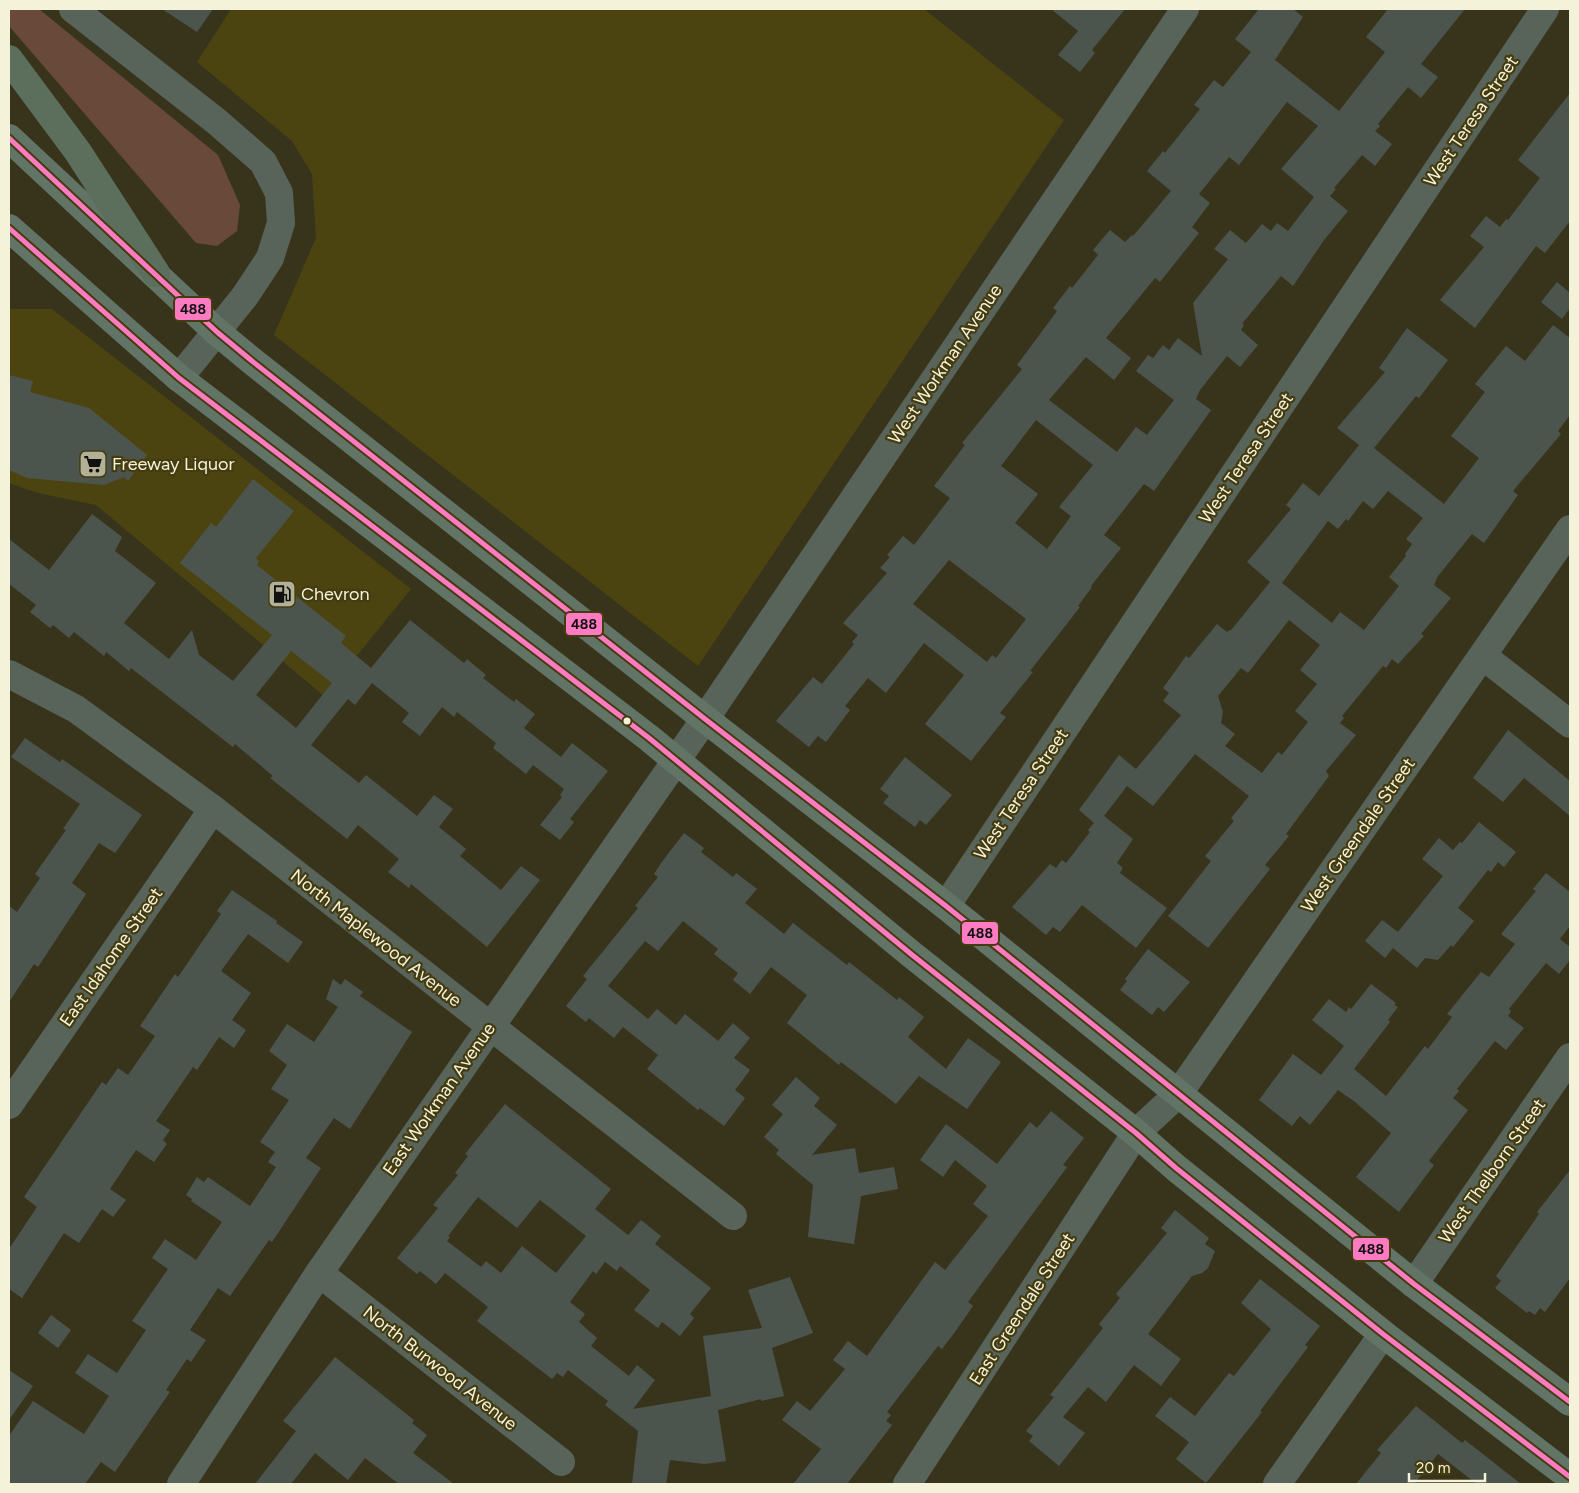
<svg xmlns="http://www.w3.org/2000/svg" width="1579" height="1493" font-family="Figtree,sans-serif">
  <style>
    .built { fill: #4c4410 }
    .green { fill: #68493a }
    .building { fill: #4c554d; fill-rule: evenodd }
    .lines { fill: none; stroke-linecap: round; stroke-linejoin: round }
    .minor { stroke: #58645a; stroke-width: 28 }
    .major { stroke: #617466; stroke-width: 28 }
    .highway { stroke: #5c6f5d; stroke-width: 28 }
    .bus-1-casing { stroke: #443c10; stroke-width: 9 }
    .bus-1 { stroke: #fe7ac1; stroke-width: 5 }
    .bus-dot { fill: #f5f2da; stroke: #443c10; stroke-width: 2 }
    .labels { text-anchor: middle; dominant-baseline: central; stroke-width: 4.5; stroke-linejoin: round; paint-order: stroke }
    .street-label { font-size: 18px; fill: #f5f2da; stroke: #443c10 }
    .poi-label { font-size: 18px; fill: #f5f2da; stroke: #443c10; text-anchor: start }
    .line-badge { stroke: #443c10; stroke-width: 2 }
    .pale-badge-label { font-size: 14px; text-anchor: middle; font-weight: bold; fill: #111 }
  </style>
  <rect width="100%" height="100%" fill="#38341c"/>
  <g class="built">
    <path d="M231 9H924L1064 120 698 666 274 335 316 238 312 174 292 141 197 62Z"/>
    <path d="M9 309H52L411 589 324 696 96 505 38 493 9 483Z"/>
  </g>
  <path class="green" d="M9 9H39L218 155 240 205 237 231 217 246 196 243 9 26Z"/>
  <g class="building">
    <path d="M162 9H213L197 32Z"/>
    <path d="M1051 9H1125L1092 50 1095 53 1080 72 1058 55 1078 31Z"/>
    <path d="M1259 9H1293L1303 17 1275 60 1339 111 1385 52 1366 37 1388 9H1465L1421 64 1438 77 1421 98 1408 87 1378 124 1380 126 1375 131 1392 144 1375 166 1362 155 1334 188 1336 189 1330 196 1348 211 1324 240 1293 286 1281 276 1242 324 1244 325 1241 330 1258 345 1240 367 1227 356 1200 390 1196 399 1211 410 1154 491 1144 484 1104 535 1121 548 1091 586 1092 587 1078 606 1080 607 1030 671 1033 672 1000 713 1006 717 971 761 925 724 964 675 924 643 886 693 868 678 845 706 850 710 826 742 818 736 809 747 776 721 813 677 822 684 854 644 852 642 858 635 843 623 887 573 880 568 890 557 887 555 903 536 914 545 950 498 934 486 965 445 962 443 1022 369 1017 365 1057 311 1053 308 1070 286 1072 288 1098 255 1093 250 1110 230 1125 242 1132 235 1133 236 1171 191 1147 171 1163 151 1165 153 1200 109 1194 105 1214 80 1223 87 1251 52 1235 39ZM1287 102 1318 126 1281 169 1314 197 1288 231 1277 223 1271 231 1262 224 1246 243 1230 230 1214 249 1228 259 1193 303 1202 356 1178 338 1169 350 1163 345 1153 358 1148 355 1136 371 1174 400 1147 435 1136 427 1117 452 1049 400 1086 357 1114 380 1131 358 1106 338 1155 278 1160 282 1199 233 1192 227 1210 203 1199 194 1229 157 1239 165ZM1036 420 1093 465 1059 507 1071 516 1047 549 1015 523 1038 494 1001 466ZM949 560 1026 619 996 658 992 655 987 662 913 604Z"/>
    <path d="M1570 93V221L1545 253 1536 246 1475 328 1440 300 1484 247 1470 236 1486 216 1500 227 1506 219 1508 220 1540 178 1518 160Z"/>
    <path d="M1557 282 1570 293V308L1562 319 1541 302Z"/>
    <path d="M1553 325 1570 338V415L1558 431 1561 434 1513 491 1518 495 1484 543 1472 534 1438 576 1434 585 1451 598 1421 634 1424 636 1398 664 1392 659 1386 668 1383 666 1342 716 1344 718 1340 723 1356 735 1326 771 1329 776 1286 834 1289 836 1265 865 1270 869 1208 948 1168 916 1211 861 1205 856 1234 821 1231 818 1249 796 1195 754 1153 806 1127 786 1104 816 1133 839 1117 863 1123 868 1120 873 1167 908 1136 948 1082 905 1060 932 1053 927 1046 935 1012 907 1050 864 1056 868 1062 860 1066 863 1090 832 1088 830 1094 823 1079 810 1119 755 1136 769 1181 715 1163 701 1169 693 1163 688 1186 656 1189 658 1217 624 1227 632 1232 629 1270 582 1247 562 1291 509 1286 505 1303 483 1319 496 1359 445 1337 428 1385 372 1379 368 1407 328 1448 360 1419 398 1416 396 1374 448 1444 504 1479 458 1451 436 1485 392 1475 384 1506 346 1525 361ZM1388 491 1423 518 1406 539 1412 544 1405 554 1406 556 1389 577 1399 586 1364 630 1340 612 1332 623 1282 583 1328 521 1338 529 1346 519 1348 521 1363 501 1373 509ZM1289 620 1320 645 1300 670 1317 684 1295 711 1308 722 1282 755 1278 752 1262 773 1225 746 1235 734 1221 723 1223 712 1218 696 1241 668 1248 673Z"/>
    <path d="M9 375 33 381 30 392 89 408 147 455 128 481 124 477 104 485 27 478 9 470Z"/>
    <path d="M253 479 294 511 256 558 259 561 257 565 346 636 341 643 371 668 410 620 464 663 467 659 486 675 483 678 514 702 516 699 535 714 524 728 561 757 572 743 608 771 570 819 574 822 560 840 540 825 562 797 560 795 564 789 533 765 526 774 493 748 496 743 457 712 454 717 442 707 420 736 402 722 409 713 372 683 355 705 348 699 311 745 359 783 366 775 417 816 434 795 453 809 439 827 466 849 460 856 501 890 521 866 540 880 487 947 411 884 409 888 388 872 399 859 358 825 347 839 270 778 273 776 235 744 233 747 131 668 129 671 106 652 104 656 74 632 69 638 53 625 50 628 30 612 36 605 9 584V539L49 570 92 514 122 537 115 551 156 583 124 623 169 659 192 630 199 655 233 681 272 635 180 563 211 523 216 527ZM291 651 332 683 296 728 256 695Z"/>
    <path d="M1508 730 1570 781V816L1524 778 1503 802 1473 778Z"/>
    <path d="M25 738 60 762 62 759 142 815 115 853 99 843 72 883 86 894 38 967 34 964 9 1002V906L17 912 40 878 35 874 66 830 63 829 80 804 11 757Z"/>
    <path d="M905 757 952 795 926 825 920 820 915 827 883 803 889 796 880 789Z"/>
    <path d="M1479 822 1516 852 1504 867 1498 862 1491 872 1488 870 1458 908 1474 921 1453 947 1451 945 1438 960 1425 958 1417 968 1393 948 1385 958 1365 941 1382 920 1398 932 1443 876 1422 859 1439 838 1453 850 1460 842 1462 843Z"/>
    <path d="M684 833 704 848 701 852 733 877 736 873 757 889 745 903 784 934 793 923 847 965 849 962 897 1000 899 997 924 1017 908 1037 946 1069 968 1038 1001 1062 967 1109 919 1076 896 1104 841 1062 839 1065 787 1023 807 995 771 967 750 994 733 980 738 973 714 954 718 949 683 921 658 951 645 941 608 986 648 1019 657 1009 676 1025 685 1014 718 1041 733 1023 750 1038 734 1058 750 1070 735 1090 745 1098 724 1126 700 1108 698 1110 647 1069 658 1055 623 1027 614 1038 589 1018 586 1022 566 1006 587 979 583 976 638 908 635 906 658 877 654 874 661 863Z"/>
    <path d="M1546 873 1570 892V926L1560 939 1570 947V960L1559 974 1546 963 1509 1009 1511 1011 1508 1016 1524 1028 1506 1050 1495 1041 1457 1089 1459 1091 1453 1098 1468 1110 1429 1161 1434 1165 1399 1212 1356 1177 1391 1133 1355 1102 1338 1090 1310 1125 1300 1116 1292 1126 1259 1100 1293 1054 1321 1075 1344 1046 1312 1020 1329 999 1346 1012 1349 1007 1351 1009 1371 984 1396 1003 1394 1005 1398 1007 1388 1020 1390 1022 1354 1069 1386 1096 1425 1046 1428 1049 1452 1017 1447 1014 1481 972 1489 977 1515 944 1501 934 1536 891 1533 889Z"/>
    <path d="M232 890 277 921 276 923 303 942 288 963 248 934 221 971 251 993 232 1020 246 1030 234 1048 219 1037 197 1070 193 1067 156 1121 170 1130 163 1140 167 1144 154 1162 136 1150 110 1189 126 1200 113 1217 102 1209 79 1243 64 1233 22 1298 9 1289V1249L37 1207 24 1197 102 1082 106 1085 118 1068 128 1075 155 1036 140 1026 175 974 178 977 221 914 217 911Z"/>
    <path d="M1148 949 1190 982 1164 1012 1158 1007 1152 1015 1120 990 1127 981 1125 979Z"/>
    <path d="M333 979 341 985 345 979 363 992 360 996 412 1032 350 1129 334 1118 306 1158 321 1168 272 1242 269 1240 230 1296 218 1288 190 1330 206 1340 191 1362 187 1359 166 1390 170 1392 115 1472 101 1462 85 1484H9V1436L33 1401 84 1434 109 1396 75 1373 88 1354 117 1373 146 1330 132 1321 168 1269 152 1258 165 1239 196 1260 222 1222 191 1201 192 1199 186 1195 197 1177 204 1182 208 1177 250 1206 276 1167 268 1162 275 1152 260 1142 289 1100 271 1089 287 1065 269 1051 287 1024 314 1042 338 1007 326 999Z"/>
    <path d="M796 1077 820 1098 814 1106 837 1125 812 1155 855 1148 859 1173 894 1167 898 1189 861 1196 854 1244 808 1237 813 1185 776 1154 779 1150 764 1137 783 1114 772 1105Z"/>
    <path d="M505 1104 611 1189 595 1209 628 1235 641 1220 661 1236 655 1244 711 1288 690 1314 694 1318 680 1336 662 1322 658 1328 634 1310 650 1290 620 1266 617 1271 605 1262 596 1274 593 1271 570 1302 585 1314 579 1322 597 1338 591 1346 629 1376 637 1365 655 1380 633 1409 711 1396 703 1336 762 1328 748 1290 790 1277 813 1333 772 1348 784 1396 761 1401V1399L718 1410 726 1461 705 1464 670 1460 666 1484H632L638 1431 605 1405 608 1401 568 1370 563 1377 557 1373 552 1379 477 1321 488 1307 445 1273 436 1284 420 1271 417 1274 397 1258 438 1208 433 1205 458 1175 455 1173 468 1156 465 1154ZM478 1197 517 1228 540 1200 586 1236 556 1273 522 1246 501 1273 486 1261 481 1267 447 1241 450 1237 448 1236Z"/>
    <path d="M1051 1111 1084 1138 1063 1165 1067 1167 968 1302 973 1306 955 1332 942 1349 938 1346 887 1412 891 1415 886 1421 892 1425 847 1484H793L821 1449 782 1420 797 1401 810 1411 845 1369 833 1360 848 1341 867 1356 935 1262 945 1270 988 1216 973 1204 987 1186 955 1160 943 1177 920 1160 946 1124 997 1164 1030 1122 1037 1128Z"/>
    <path d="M1570 1170V1278L1545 1312 1540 1308 1535 1315 1529 1311 1527 1313 1495 1288 1501 1281 1496 1276 1539 1214 1537 1212Z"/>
    <path d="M1175 1210 1209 1238 1205 1244 1215 1251 1208 1268 1202 1273 1192 1276 1148 1334 1181 1359 1161 1386 1134 1365 1106 1402 1088 1387 1063 1417 1085 1433 1059 1466 1029 1441 1033 1436 1026 1431 1054 1397 1050 1395 1103 1328 1099 1324 1120 1298 1116 1294 1167 1233 1161 1228Z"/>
    <path d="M1260 1279 1320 1326 1305 1345 1308 1347 1260 1411 1262 1412 1206 1483 1176 1459 1189 1442 1155 1416 1170 1397 1195 1416 1229 1373 1234 1376 1271 1329 1241 1303Z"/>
    <path d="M51 1315 71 1330 58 1348 38 1333Z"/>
    <path d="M335 1357 414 1420 412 1423 427 1435 413 1453 454 1484H399L365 1458 348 1480 315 1453 291 1484H255L296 1431 283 1421Z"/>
    <path d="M9 1370 33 1386 9 1420Z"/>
    <path d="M1416 1406 1462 1443 1465 1440 1521 1484H1477L1438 1454 1414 1484H1356L1381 1453 1377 1450Z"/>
  </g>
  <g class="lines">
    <g class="minor">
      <path d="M73 9 216 121 263 162 279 193 281 223 270 258 245 296 179 378"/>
      <path d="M1483 656 1570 724"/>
      <path d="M9 674 76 709 213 809 733 1216"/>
      <path d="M946 906 1545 9"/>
      <path d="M9 1105 213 809"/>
      <path d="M319 1273 561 1462"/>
      <path d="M1414 1284 1570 1057"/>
      <path d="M181 1484 319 1273 705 719 1185 9"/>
      <path d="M907 1484 1136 1133 1179 1093 1570 529"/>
      <path d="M1277 1484 1383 1334"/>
    </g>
    <g class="major">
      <path d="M9 138 217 332 252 361 705 719 946 906 1414 1284 1570 1402"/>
      <path d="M9 228 179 378 649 738 911 954 1136 1133 1176 1168 1383 1334 1570 1477"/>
    </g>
    <path class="highway" d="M9 59 78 152 156 273"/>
    <defs>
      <g id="bus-1">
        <path d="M9 138 217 332 252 361 705 719 946 906 1414 1284 1570 1402"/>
        <path d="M9 228 179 378 649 738 911 954 1136 1133 1176 1168 1383 1334 1570 1477"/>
      </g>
    </defs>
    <use href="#bus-1" class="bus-1-casing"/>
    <use href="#bus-1" class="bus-1"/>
  </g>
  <defs>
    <symbol id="supermarket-square" viewBox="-11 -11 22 22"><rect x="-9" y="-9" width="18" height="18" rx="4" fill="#b3b098" stroke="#443c10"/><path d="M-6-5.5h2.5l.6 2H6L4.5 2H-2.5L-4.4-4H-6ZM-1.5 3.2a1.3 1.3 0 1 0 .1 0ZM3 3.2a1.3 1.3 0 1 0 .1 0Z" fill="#111"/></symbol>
    <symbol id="fuel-square" viewBox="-11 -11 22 22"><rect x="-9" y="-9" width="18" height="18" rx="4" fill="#b3b098" stroke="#443c10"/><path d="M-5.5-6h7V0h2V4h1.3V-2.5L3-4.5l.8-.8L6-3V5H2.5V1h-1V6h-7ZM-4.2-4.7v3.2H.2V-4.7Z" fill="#111"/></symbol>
  </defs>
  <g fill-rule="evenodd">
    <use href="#supermarket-square" x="77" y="448" width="32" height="32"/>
    <use href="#fuel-square" x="266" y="578" width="32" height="32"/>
  </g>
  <circle class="bus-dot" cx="627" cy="721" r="4.5"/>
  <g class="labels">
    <g class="street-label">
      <text transform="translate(1471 121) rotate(-56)">West Teresa Street</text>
      <text transform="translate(945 364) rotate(-56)">West Workman Avenue</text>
      <text transform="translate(1246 458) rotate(-56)">West Teresa Street</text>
      <text transform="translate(1021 794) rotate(-56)">West Teresa Street</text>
      <text transform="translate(1358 835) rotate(-55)">West Greendale Street</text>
      <text transform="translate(376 938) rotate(38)">North Maplewood Avenue</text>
      <text transform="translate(111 957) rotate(-55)">East Idahome Street</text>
      <text transform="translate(439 1099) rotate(-55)">East Workman Avenue</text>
      <text transform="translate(1492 1171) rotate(-55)">West Thelborn Street</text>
      <text transform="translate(1022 1309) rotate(-57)">East Greendale Street</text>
      <text transform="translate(440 1368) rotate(38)">North Burwood Avenue</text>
    </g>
    <g class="poi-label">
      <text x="112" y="464">Freeway Liquor</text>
      <text x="301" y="594">Chevron</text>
    </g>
  </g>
  <g class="line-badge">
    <rect x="174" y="297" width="38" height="24" rx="5" fill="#fe7ac1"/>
    <rect x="565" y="612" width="38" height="24" rx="5" fill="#fe7ac1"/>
    <rect x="961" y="921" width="38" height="24" rx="5" fill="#fe7ac1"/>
    <rect x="1352" y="1237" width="38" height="24" rx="5" fill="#fe7ac1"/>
  </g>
  <g class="pale-badge-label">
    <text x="193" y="314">488</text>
    <text x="584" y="629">488</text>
    <text x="980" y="938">488</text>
    <text x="1371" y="1254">488</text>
  </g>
  <rect width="1579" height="1493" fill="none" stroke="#f5f2da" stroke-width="20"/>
  <path d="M1409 1473v8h76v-8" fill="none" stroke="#f5f2da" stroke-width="2.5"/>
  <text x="1416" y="1473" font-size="15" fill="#f5f2da" stroke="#443c10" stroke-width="4" paint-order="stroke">20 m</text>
</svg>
